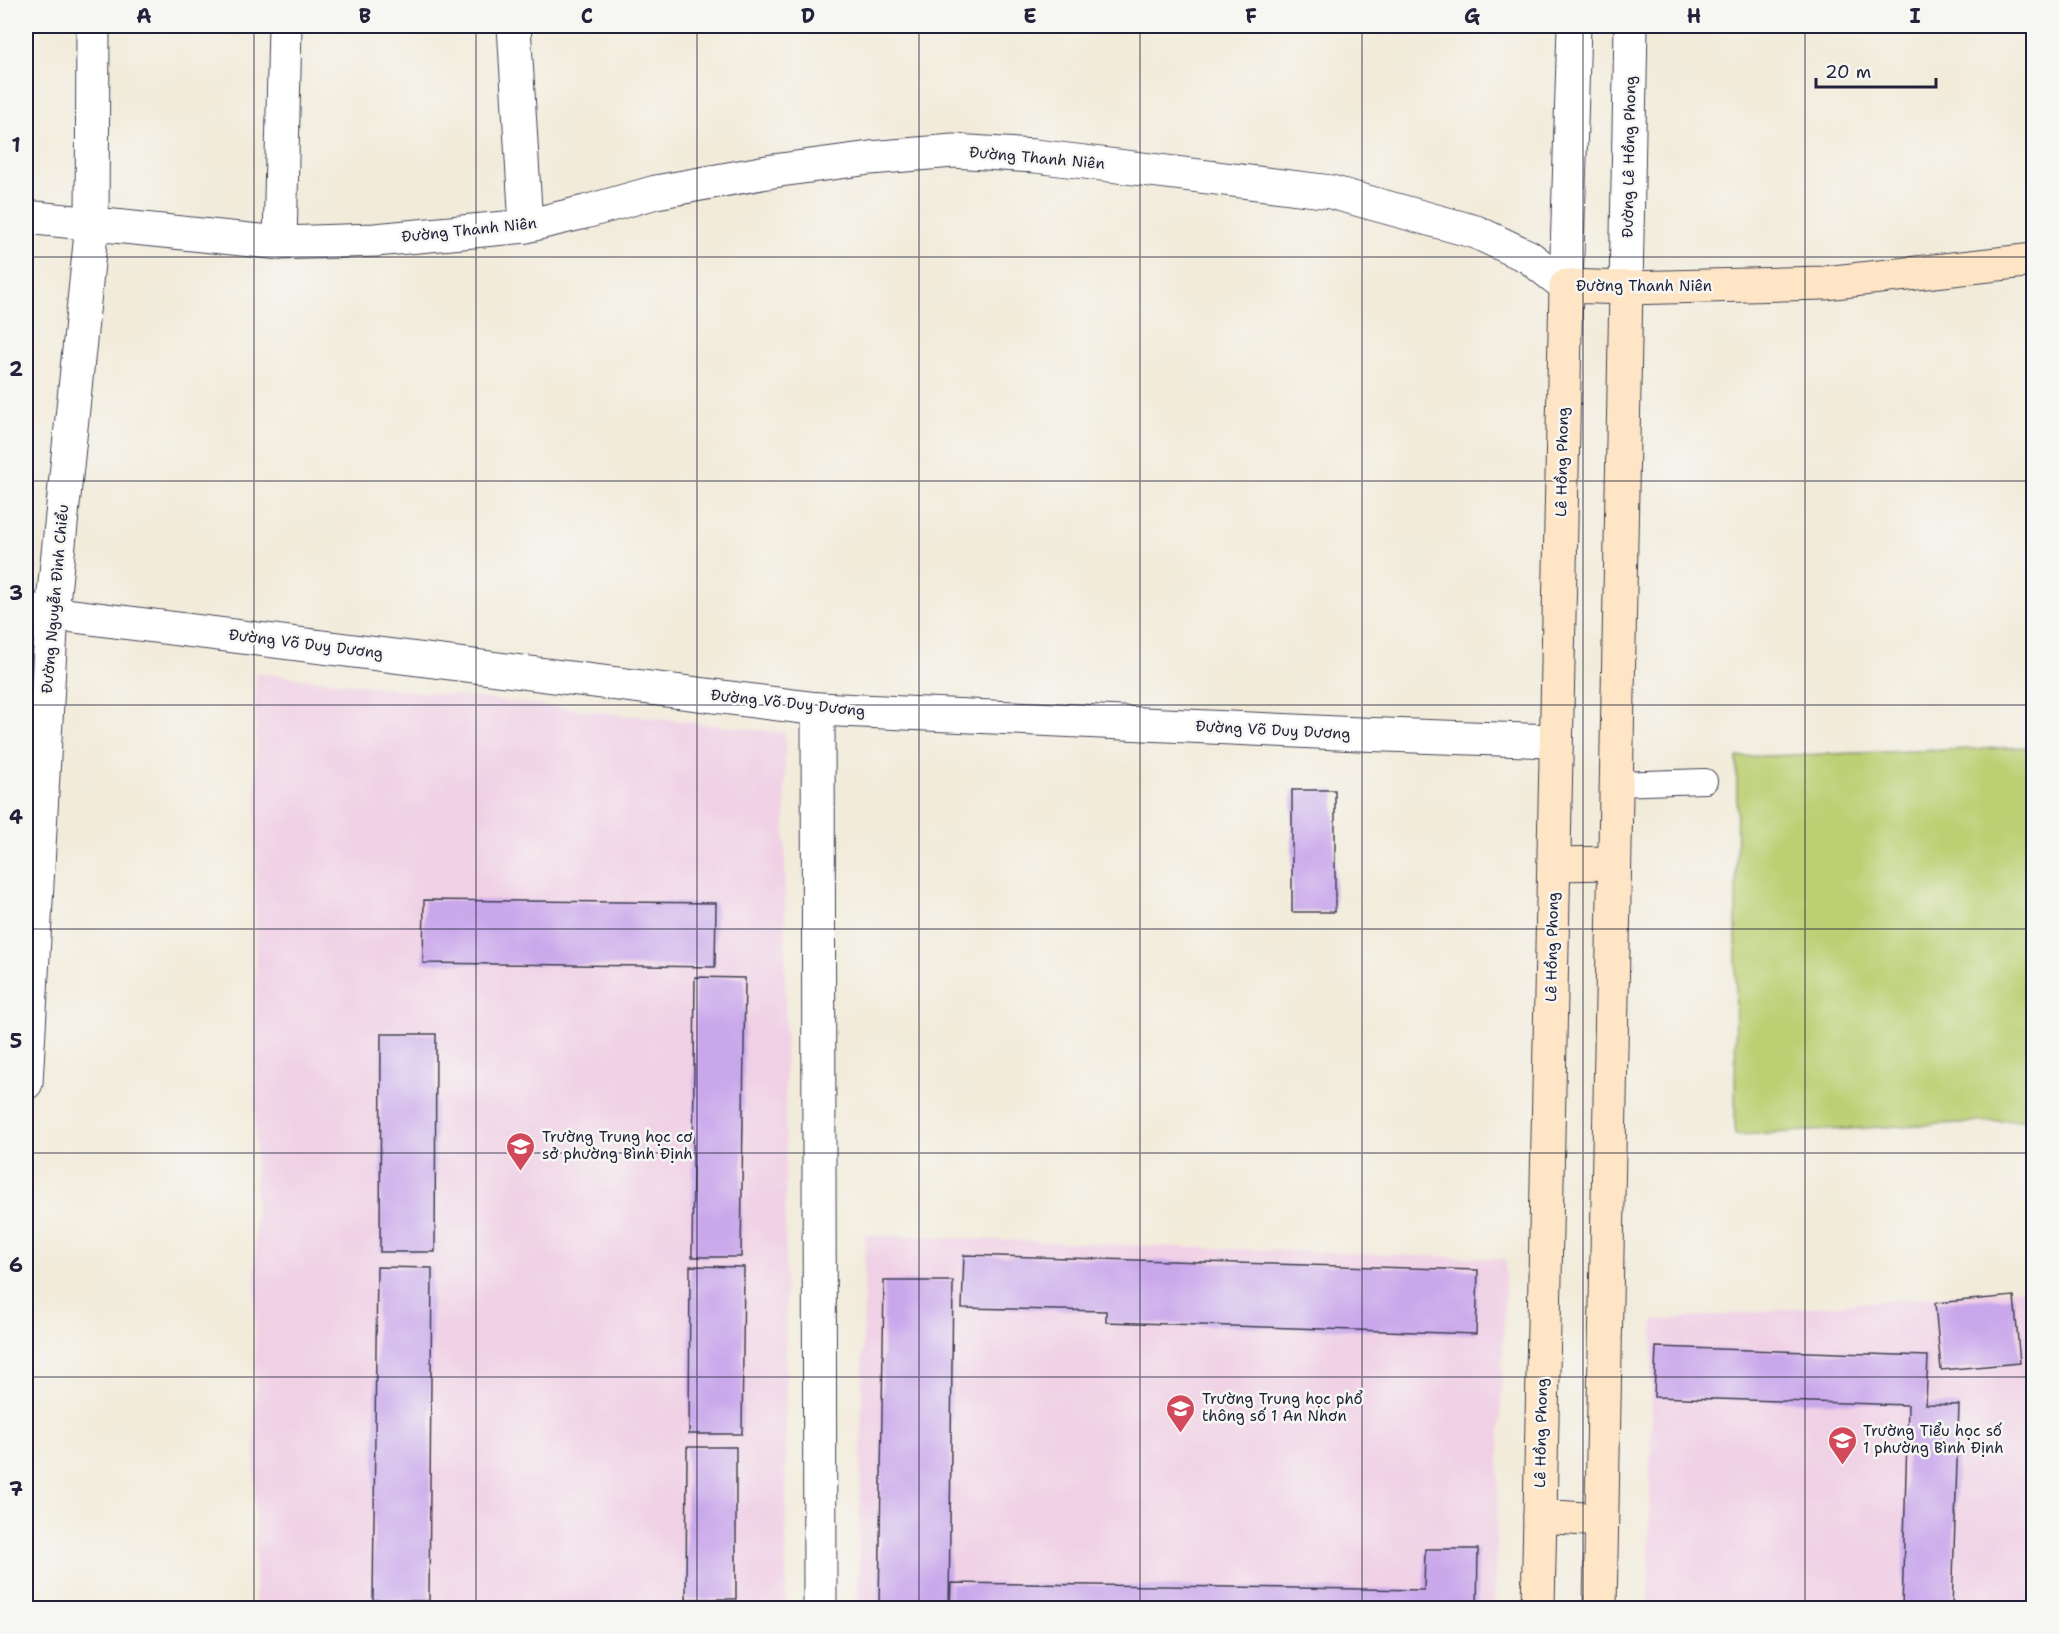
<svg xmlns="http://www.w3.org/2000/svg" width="2059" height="1634" font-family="'Shantell Sans',sans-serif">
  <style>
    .built { fill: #f0d0e5 }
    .green { fill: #bccf72; stroke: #6f7856; stroke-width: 1.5 }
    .building { fill: #c9a7eb }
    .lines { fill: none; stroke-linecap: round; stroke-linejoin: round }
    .lane-casing { stroke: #414053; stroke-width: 26 }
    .street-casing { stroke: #414053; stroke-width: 35 }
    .secondary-casing { stroke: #414053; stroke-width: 35 }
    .lane { stroke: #fff; stroke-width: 24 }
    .street { stroke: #fff; stroke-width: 33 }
    .secondary { stroke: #fde5c5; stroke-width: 33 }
    .grid { fill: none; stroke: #22223b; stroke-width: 1.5; stroke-opacity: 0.55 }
    .labels { text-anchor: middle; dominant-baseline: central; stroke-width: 5; stroke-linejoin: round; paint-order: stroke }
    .street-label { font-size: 15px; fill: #22223b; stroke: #f6f6f2 }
    .poi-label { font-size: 15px; fill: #22223b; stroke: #f6f6f2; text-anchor: start }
    .neatline { fill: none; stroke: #22223b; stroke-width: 2 }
    .grid-label { font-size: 20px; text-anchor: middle; font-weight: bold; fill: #22223b }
  </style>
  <rect width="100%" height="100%" fill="#f6f6f2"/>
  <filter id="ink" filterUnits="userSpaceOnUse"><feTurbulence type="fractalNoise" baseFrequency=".0167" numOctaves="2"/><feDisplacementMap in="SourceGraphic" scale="12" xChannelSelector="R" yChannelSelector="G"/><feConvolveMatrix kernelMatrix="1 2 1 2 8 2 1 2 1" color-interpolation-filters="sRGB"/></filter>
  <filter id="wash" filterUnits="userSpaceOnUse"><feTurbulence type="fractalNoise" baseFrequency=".008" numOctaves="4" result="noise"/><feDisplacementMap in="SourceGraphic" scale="24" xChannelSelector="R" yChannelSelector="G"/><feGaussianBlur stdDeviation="1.35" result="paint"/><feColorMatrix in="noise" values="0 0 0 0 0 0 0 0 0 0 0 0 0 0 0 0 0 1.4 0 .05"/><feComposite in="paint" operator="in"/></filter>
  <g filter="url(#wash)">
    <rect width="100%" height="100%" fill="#f2ebda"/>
    <g class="built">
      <path d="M256 673 785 733 786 1608H255Z"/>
      <path d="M865 1235 1506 1259 1494 1608H858Z"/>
      <path d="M2033 1288V1608H1648L1653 1321Z"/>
    </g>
    <path class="green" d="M2033 747V1119L1735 1135 1737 757Z"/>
    <g id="blocks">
      <g class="building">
        <rect x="1292" y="790" width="43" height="122"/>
        <path d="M424 900 716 903 715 967 423 963Z"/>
        <path d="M695 977 745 978 741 1257H692Z"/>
        <path d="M381 1034H436L435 1252H380Z"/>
        <path d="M964 1255 1478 1270 1476 1334 1106 1322V1311L962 1308Z"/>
        <path d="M690 1266 744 1267 742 1434H689Z"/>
        <path d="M377 1267 432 1268 429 1601 373 1600Z"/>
        <path d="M884 1281H953L949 1608H879Z"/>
        <path d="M2014 1296 2020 1363 1941 1370 1935 1303Z"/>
        <path d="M1656 1347 1928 1356 1926 1404 1959 1405 1952 1608H1902L1908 1405 1654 1397Z"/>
        <path d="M687 1447H736V1599H686Z"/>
        <path d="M1425 1549H1478L1477 1608H950L951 1583 1424 1590Z"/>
      </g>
    </g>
  </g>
  <g filter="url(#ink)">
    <use href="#blocks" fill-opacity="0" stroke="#414053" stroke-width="1.5"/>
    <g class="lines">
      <defs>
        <path id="lane" d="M1616 784 1705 781"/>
        <g id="street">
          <path d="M514 26 526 226"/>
          <path d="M26 217 280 243 375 240 526 226 585 212 656 192 773 171 870 158 953 151 1035 156 1331 192 1476 232 1529 257 1566 286"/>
          <path d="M280 243 285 26"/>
          <path d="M1566 286 1574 26"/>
          <path d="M1626 288 1631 26"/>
          <path d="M26 610 818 709 1359 734 1555 741"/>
          <path d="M818 709 820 1608"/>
          <path d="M26 1083 52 612 92 224 93 26"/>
        </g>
        <g id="secondary">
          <path d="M1554 864 1614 863"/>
          <path d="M1540 1516 1600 1520"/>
          <path d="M1538 1608 1566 286 1626 288 1825 283 2034 260"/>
          <path d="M1600 1608 1626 288"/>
        </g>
      </defs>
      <use href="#lane" class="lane-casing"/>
      <use href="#street" class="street-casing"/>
      <use href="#secondary" class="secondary-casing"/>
      <use href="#lane" class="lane"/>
      <use href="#street" class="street"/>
      <use href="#secondary" class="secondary"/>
    </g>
  </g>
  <path class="grid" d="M254 26V1608M476 26V1608M697 26V1608M919 26V1608M1140 26V1608M1362 26V1608M1583 26V1608M1805 26V1608M26 257H2034M26 481H2034M26 705H2034M26 929H2034M26 1153H2034M26 1377H2034"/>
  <defs>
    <symbol id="school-pin" viewBox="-11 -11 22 30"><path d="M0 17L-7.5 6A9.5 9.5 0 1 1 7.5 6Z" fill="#d1495b" stroke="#f6f6f2"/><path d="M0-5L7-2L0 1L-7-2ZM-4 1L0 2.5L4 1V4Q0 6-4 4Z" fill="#fff"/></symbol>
  </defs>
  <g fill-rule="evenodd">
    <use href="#school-pin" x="504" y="1130" width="33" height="45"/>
    <use href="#school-pin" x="1164" y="1392" width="33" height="45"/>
    <use href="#school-pin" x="1826" y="1424" width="33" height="45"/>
  </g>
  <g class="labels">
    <g class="street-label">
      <text transform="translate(1629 157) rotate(-89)">Đường Lê Hồng Phong</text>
      <text transform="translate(1037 158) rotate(5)">Đường Thanh Niên</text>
      <text transform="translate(469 230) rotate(-6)">Đường Thanh Niên</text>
      <text x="1644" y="286">Đường Thanh Niên</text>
      <text transform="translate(1562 462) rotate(-89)">Lê Hồng Phong</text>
      <text transform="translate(55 599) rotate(-85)">Đường Nguyễn Đình Chiểu</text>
      <text transform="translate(306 644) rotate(7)">Đường Võ Duy Dương</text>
      <text transform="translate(788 703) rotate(6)">Đường Võ Duy Dương</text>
      <text transform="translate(1273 730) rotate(3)">Đường Võ Duy Dương</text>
      <text transform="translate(1552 947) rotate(-89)">Lê Hồng Phong</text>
      <text transform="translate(1541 1433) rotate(-89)">Lê Hồng Phong</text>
    </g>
    <g class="poi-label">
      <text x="542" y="1137">Trường Trung học cơ<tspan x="542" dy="17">sở phường Bình Định</tspan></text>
      <text x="1202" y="1399">Trường Trung học phổ<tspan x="1202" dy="17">thông số 1 An Nhơn</tspan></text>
      <text x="1863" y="1431">Trường Tiểu học số<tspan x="1863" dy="17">1 phường Bình Định</tspan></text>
    </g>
  </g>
  <rect width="2059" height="1634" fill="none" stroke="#f6f6f2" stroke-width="66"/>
  <path d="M1816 78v9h120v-9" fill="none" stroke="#22223b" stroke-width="3"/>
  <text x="1825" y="78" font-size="18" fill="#22223b" stroke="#f6f6f2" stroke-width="4.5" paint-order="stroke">20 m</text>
  <rect x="33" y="33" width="1993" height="1568" class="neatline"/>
  <g class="grid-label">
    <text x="144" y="23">A</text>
    <text x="365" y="23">B</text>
    <text x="587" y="23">C</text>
    <text x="808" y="23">D</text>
    <text x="1030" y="23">E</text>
    <text x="1251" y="23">F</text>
    <text x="1472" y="23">G</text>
    <text x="1694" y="23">H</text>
    <text x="1915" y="23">I</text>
    <text x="16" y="152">1</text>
    <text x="16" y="376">2</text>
    <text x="16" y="600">3</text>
    <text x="16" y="824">4</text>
    <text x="16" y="1048">5</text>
    <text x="16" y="1272">6</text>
    <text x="16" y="1496">7</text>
  </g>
</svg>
